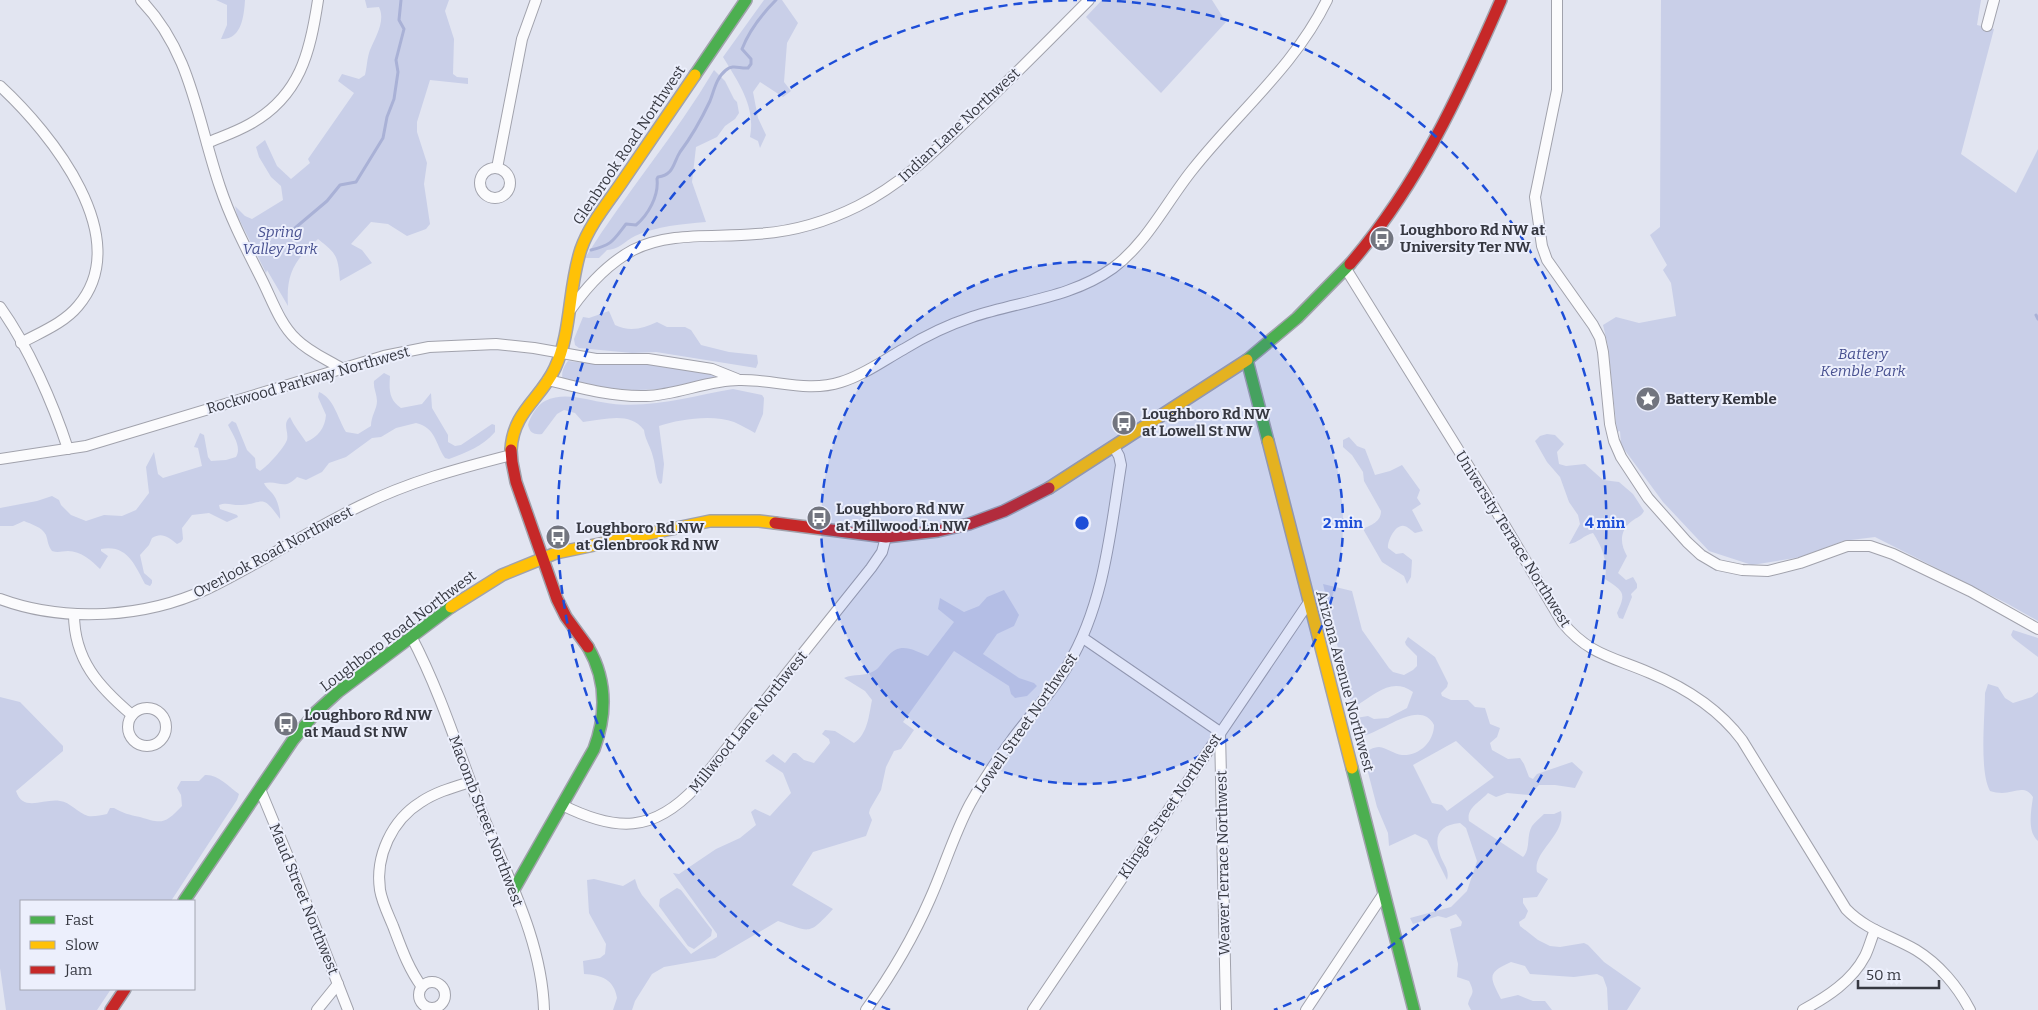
<svg xmlns="http://www.w3.org/2000/svg" width="2038" height="1010" font-family="Bitter,serif">
  <style>
    .green { fill: #c9cfe8; fill-rule: evenodd }
    .lines { fill: none; stroke-linecap: round; stroke-linejoin: round }
    .stream { stroke: #a9b1d6; stroke-width: 3 }
    .street-casing { stroke: #a1a2ac; stroke-width: 12 }
    .fast-casing { stroke: #a1a2ac; stroke-width: 14 }
    .slow-casing { stroke: #a1a2ac; stroke-width: 14 }
    .jam-casing { stroke: #a1a2ac; stroke-width: 14 }
    .street { stroke: #fbfbfd; stroke-width: 10 }
    .fast { stroke: #4caf50; stroke-width: 11 }
    .slow { stroke: #ffc107; stroke-width: 11 }
    .jam { stroke: #c62828; stroke-width: 11 }
    .ring { fill: none; stroke: #1d4ed8; stroke-width: 2.5; stroke-dasharray: 9 6 }
    .labels { text-anchor: middle; dominant-baseline: central; stroke-width: 4; stroke-linejoin: round; paint-order: stroke }
    .street-label { font-size: 15px; fill: #363841; stroke: #eceffc }
    .poi-label { font-size: 15px; font-weight: bold; fill: #363841; stroke: #eceffc; text-anchor: start }
    .park-label { font-size: 15px; font-style: italic; fill: #485190; stroke: #eceffc }
    .centre { fill: #1d4ed8; stroke: #eceffc; stroke-width: 2.5 }
    .ring-label { font-size: 15px; text-anchor: middle; font-weight: bold; fill: #1d4ed8; stroke: #eceffc; stroke-width: 4; stroke-linejoin: round; paint-order: stroke }
  </style>
  <rect width="100%" height="100%" fill="#e2e5f1"/>
  <g class="green">
    <path d="M216 0H245C244 15 242 40 221 39L227 25V5Z"/>
    <path d="M365 0H449L445 11 454 39 453 74 457 77 468 78V84L430 80 417 122V132L427 163 424 184 430 224 426 229 407 236 388 224 371 222 351 244 362 250 372 263 340 281C338 256 337 254 318 239 294 261 286 273 288 306L267 270 266 273 237 215 235 206 245 216 252 219 283 200 281 186 271 177 259 157 256 147 265 140 277 166 291 179 310 163 308 159 354 93 338 81 342 74 359 79 365 75C367 67 367 58 370 50 375 38 386 21 379 7L367 8Z"/>
    <path d="M764 0H782L798 23 787 43 784 82 791 91 783 97 760 82 753 92 758 118 766 135 760 148 758 141 750 137C756 106 738 82 723 57Z"/>
    <path d="M1102 0H1212L1226 22 1161 93 1086 17Z"/>
    <path d="M1661 0H1981L1977 25 1994 29 1961 154 2016 193 2038 149V621L2008 604 1875 537 1843 541 1801 557 1752 565 1709 551 1663 502 1621 445 1620 431 1617 432 1608 346 1603 325 1616 317 1639 323 1676 316 1671 283 1663 270 1667 265 1650 235 1660 227Z"/>
    <path d="M714 70 725 81 734 99 737 102 739 113 735 119 725 126 717 137 696 147 692 182 706 222C682 224 657 226 635 236 625 241 618 250 607 250L599 258H585C625 194 675 136 714 70Z"/>
    <path d="M609 311 615 325C629 332 643 329 657 322L667 327H685L691 330 701 345 729 352 757 355 758 363 756 368 656 352 632 353 579 348 575 345 574 339 583 317 589 318Z"/>
    <path d="M568 361 595 364 645 363 714 374 715 379C658 393 620 394 563 380 561 373 563 367 568 361Z"/>
    <path d="M384 373 390 376C389 390 389 400 401 408L422 404 431 393 432 408 448 435V442L455 446 461 445 492 424 495 425V432C482 447 467 452 449 459L445 458C435 443 436 428 416 423L396 428 381 437 372 438 346 457 329 463 322 472 306 480 297 477C284 491 280 480 264 483 266 488 269 489 272 493 277 498 281 512 280 519 261 492 265 504 239 505 232 505 226 502 219 505L220 509 237 515 238 517 227 522 209 513 192 515 182 528 183 539 181 542 177 544C168 537 162 532 152 538L149 545 140 555 144 573 152 580V583L150 586 145 584C135 565 127 544 101 549V551L108 556 100 569C92 561 81 551 68 551 62 551 58 553 52 551 48 546 48 541 46 535 42 527 31 524 24 521L13 526H0V508L37 501 52 496 59 500 61 505 71 515 86 521 104 515 122 516 136 510 149 493 146 467 154 452 158 474 163 478 202 466 198 448 194 447 200 433 204 435 208 457 211 461 226 460 236 457C242 447 233 435 228 425L232 421 236 423 247 450 255 458 256 468 260 471C267 467 284 448 287 440 289 431 282 424 290 417 294 426 300 433 306 442 318 437 325 428 326 415L318 397 319 392C334 398 338 419 346 432L358 434 371 426C371 416 377 409 377 401 377 394 373 388 374 381Z"/>
    <path d="M733 389 762 395 764 398 763 414 755 433C748 429 741 425 734 422 713 414 679 419 659 426L664 464 662 483 660 484C655 476 656 466 653 457 651 447 645 440 644 430 629 411 605 420 583 422L575 413 564 410 557 414 542 434C534 435 530 433 528 425 530 417 537 405 545 401 564 392 582 399 601 402 646 411 690 396 733 389Z"/>
    <path d="M1547 434 1555 435 1564 444 1557 452 1559 464 1566 466 1585 464 1603 480 1619 482 1633 494 1644 511C1641 517 1637 517 1632 521 1619 531 1620 544 1627 556L1618 573 1626 580 1633 577 1637 584V588L1631 594 1632 597 1623 619 1619 618 1617 613C1627 592 1623 591 1605 579 1608 561 1602 547 1593 533 1584 535 1578 543 1569 544L1580 524 1578 515 1569 502 1560 477 1547 462 1535 441 1540 436Z"/>
    <path d="M1349 437 1357 446 1365 449 1375 475 1390 471 1402 465 1420 490 1417 498 1421 504 1412 510 1423 531 1415 533C1412 531 1407 526 1404 526 1395 524 1387 542 1388 548L1396 554 1403 553 1412 560 1411 577 1407 584 1404 576 1382 562 1363 529C1371 525 1381 522 1381 511L1364 481 1363 472 1352 455 1343 447V440Z"/>
    <path d="M1323 584 1352 591 1362 630 1389 668 1393 672 1404 675 1413 670 1417 666V656L1406 645 1405 642 1408 637 1435 657 1448 683 1447 687 1441 693 1442 696 1451 700H1468L1475 707 1485 708 1490 724 1500 728 1497 737 1490 743 1492 750 1508 759 1520 758 1524 764 1529 777 1533 779 1537 774 1572 762 1583 772 1575 788 1555 785H1539L1529 795 1507 793 1496 797 1488 793C1480 802 1466 808 1469 821L1523 857C1531 849 1526 836 1532 826 1535 822 1540 818 1544 814H1554L1561 811C1566 835 1532 852 1537 872L1548 879 1537 897 1523 898V903L1528 911 1525 918 1519 922 1520 926 1538 940 1550 946 1560 947 1584 943 1588 945 1604 962 1641 988 1627 1010H1608L1607 988 1603 977 1597 974 1574 977 1530 974 1525 966 1511 962C1486 973 1490 977 1501 999L1518 995 1533 1001H1545L1552 1010H1471L1468 1004C1471 992 1476 995 1469 981L1457 977 1458 964 1450 929 1461 926 1462 922 1456 914 1446 918 1438 916 1413 924 1410 918 1451 907 1467 891 1477 861 1466 828 1460 823C1440 825 1433 835 1440 855 1443 864 1450 870 1447 880L1427 840 1415 834 1389 846 1388 833 1377 807 1363 753C1368 751 1373 747 1379 747 1387 748 1394 754 1402 755 1419 756 1434 742 1434 725 1420 698 1382 733 1362 736L1356 718 1368 716 1374 719 1388 718 1407 708 1413 692C1392 677 1376 694 1359 704L1354 706 1351 704ZM1456 741 1494 777 1447 811 1442 805 1432 803 1413 765Z"/>
    <path d="M1004 590 1019 615 1014 626 997 634 983 654 1019 678 1034 683 1037 686 1027 696 1015 698 1011 694 1009 686 954 651 903 722 914 730 901 749 894 751 886 767 881 790 870 809 869 813 872 820 866 836 813 852 792 885 833 909C808 936 811 932 778 921L715 958 664 967 652 974 635 1001 632 1010H613L617 998C614 979 601 975 584 974L583 961 600 958 605 954 606 944 589 913 587 880 594 879 623 886 635 879 638 888 642 895 691 954 717 937V934L673 873 679 874 716 849 740 838 756 825 751 812 755 809 770 816 791 793 783 773 765 761 773 754 785 763 793 753H796L804 760 814 763 830 743 829 739 822 734 825 730 835 731 854 743C868 734 869 714 872 700L865 691 844 678C854 673 865 677 874 671 880 668 882 662 887 657 900 641 913 650 928 656L954 622 938 609 940 598 964 612 979 606 987 597Z"/>
    <path d="M2013 630 2038 638V657L2013 638 2011 635Z"/>
    <path d="M1988 684 1998 687 2005 698 2013 703 2032 697 2038 692V841C2027 832 2031 811 2033 797 2025 784 2014 793 2002 793 1999 793 1993 792 1990 791 1979 771 1985 716 1985 693Z"/>
    <path d="M0 697 20 702 63 746V751L16 791C23 813 44 798 60 801 70 802 78 813 88 816 93 817 102 815 107 814L110 808H114C123 813 129 815 140 817 162 824 165 824 182 806L181 795 177 788 181 781H199L205 775C218 774 229 787 239 794L237 800 171 901H21V989H111L97 1010H6L0 968Z"/>
    <path d="M677 888 681 890 712 930 711 936 694 949 688 946 659 906 660 899Z"/>
  </g>
  <g class="lines">
    <g class="stream">
      <path d="M295 228 327 201 340 185 356 182 383 138 387 117 394 99 398 72 396 60 404 29 399 20 401 0"/>
      <path d="M591 250C612 245 613 241 626 224L636 225C648 215 659 196 657 179L658 177C674 175 673 163 680 152 692 136 701 120 710 101 714 91 716 78 726 70 733 64 740 69 748 68L751 64V59L742 49C749 31 763 13 776 0"/>
      <path d="M2036 315 2038 319"/>
    </g>
    <defs>
      <g id="street">
        <path d="M141 0C192 53 197 120 220 187 231 220 247 250 262 280 272 300 280 324 296 339 309 352 326 359 341 368"/>
        <path d="M1557 0V90L1535 197 1542 246 1547 260 1593 325 1600 338 1603 352 1610 424 1614 441 1621 457 1648 498 1687 542 1701 555 1718 565 1742 570 1768 571 1800 563 1847 546H1870L1893 554 1970 591 2038 629"/>
        <path d="M1987 26 1994 0"/>
        <path d="M0 86C51 133 136 238 78 306 64 323 41 332 21 343"/>
        <path d="M207 143C221 137 236 132 250 124 300 96 310 53 318 0"/>
        <path d="M497 168 522 39 536 0"/>
        <circle cx="495" cy="183" r="15"/>
        <path d="M1346 269 1495 509 1562 622C1589 655 1613 657 1650 673 1686 688 1718 708 1742 740L1846 909C1866 930 1892 936 1916 950 1939 964 1958 987 1970 1010"/>
        <path d="M0 307C28 346 53 403 68 449"/>
        <path d="M571 309C588 285 607 264 633 250 670 231 717 238 756 234 792 232 826 222 858 206 898 186 930 156 962 125 1005 85 1047 42 1089 0"/>
        <path d="M548 380C580 388 613 397 646 396 677 395 708 380 739 380 773 379 807 393 841 382 864 375 884 360 904 349 925 336 948 325 972 317 1020 301 1071 298 1113 268 1147 243 1167 201 1193 169 1238 112 1295 66 1327 0"/>
        <path d="M0 459 86 446 384 356 429 347 496 344 534 348 596 359H648L712 369 737 379"/>
        <path d="M0 599C65 623 145 618 207 589 259 564 308 531 360 506 408 482 460 468 511 455"/>
        <path d="M74 614C74 660 99 687 132 715"/>
        <path d="M411 636C439 689 458 749 479 805 504 871 542 938 544 1010"/>
        <path d="M1083 638 1220 732 1226 1010"/>
        <circle cx="147" cy="727" r="19"/>
        <path d="M260 789 289 859 348 1010"/>
        <path d="M562 805C616 832 653 833 696 787L871 568 882 552 886 537"/>
        <circle cx="432" cy="995" r="13"/>
        <path d="M422 987C408 968 401 947 393 926 388 914 382 902 380 890 375 856 392 820 421 802 436 792 454 787 470 782"/>
        <path d="M317 1010 338 984"/>
        <path d="M866 1010C891 975 913 938 930 899 944 868 954 834 970 804 982 782 996 761 1011 741 1030 715 1052 693 1068 665 1104 604 1110 534 1121 465L1119 456 1114 447"/>
        <path d="M1033 1010 1309 602"/>
        <path d="M1306 1010 1384 893"/>
        <path d="M1803 1010C1827 997 1852 981 1865 956 1869 948 1871 939 1875 930"/>
      </g>
      <g id="fast">
        <path d="M695 75 746 0"/>
        <path d="M1268 441 1247 360 1297 318 1350 264"/>
        <path d="M1352 768 1414 1010"/>
        <path d="M513 891 594 749C607 714 607 680 588 647"/>
        <path d="M184 901 293 740 316 712 338 692 451 607"/>
      </g>
      <g id="slow">
        <path d="M1268 441 1352 768"/>
        <path d="M511 450C513 411 541 399 555 368 572 331 568 288 581 249 589 226 606 205 620 185 645 148 670 112 695 75"/>
        <path d="M1049 488 1247 360"/>
        <path d="M451 607 502 575 556 553 710 521H759L775 523"/>
      </g>
      <g id="jam">
        <path d="M1350 264C1418 185 1460 94 1501 0"/>
        <path d="M511 450 512 462 516 482 557 599 566 617 588 647"/>
        <path d="M775 523 886 537 938 531 969 524 1004 511 1049 488"/>
        <path d="M111 1010 125 989"/>
      </g>
    </defs>
    <use href="#street" class="street-casing"/>
    <use href="#fast" class="fast-casing"/>
    <use href="#slow" class="slow-casing"/>
    <use href="#jam" class="jam-casing"/>
    <use href="#street" class="street"/>
    <use href="#fast" class="fast"/>
    <use href="#slow" class="slow"/>
    <use href="#jam" class="jam"/>
  </g>
  <circle cx="1082" cy="523" r="261" fill="#1d4ed8" fill-opacity=".12"/>
  <g class="ring">
    <circle cx="1082" cy="523" r="261"/>
    <path d="M890 1010A523 523 0 0 1 1077 0M1087 0A523 523 0 0 1 1274 1010"/>
  </g>
  <defs>
    <symbol id="bus-disc" viewBox="-11 -11 22 22"><circle r="9.5" fill="#72757f" stroke="#eceffc"/><path d="M-5-6H5V4H4V6H2V4H-2V6H-4V4H-5ZM-3.5-4V0h7V-4ZM-3.5 1.2v1.5H-2V1.2ZM2 1.2v1.5H3.5V1.2Z" fill="#fff"/></symbol>
    <symbol id="sight-disc" viewBox="-11 -11 22 22"><circle r="9.5" fill="#72757f" stroke="#eceffc"/><path d="M0-6L1.8-2.2L6-1.7L2.9 1.2L3.7 5.4L0 3.3L-3.7 5.4L-2.9 1.2L-6-1.7L-1.8-2.2Z" fill="#fff"/></symbol>
  </defs>
  <g fill-rule="evenodd">
    <use href="#bus-disc" x="1368" y="225" width="28" height="28"/>
    <use href="#sight-disc" x="1634" y="385" width="28" height="28"/>
    <use href="#bus-disc" x="1110" y="409" width="28" height="28"/>
    <use href="#bus-disc" x="805" y="504" width="28" height="28"/>
    <use href="#bus-disc" x="544" y="523" width="28" height="28"/>
    <use href="#bus-disc" x="272" y="710" width="28" height="28"/>
  </g>
  <g class="labels">
    <g class="street-label">
      <text transform="translate(959 125) rotate(-43)">Indian Lane Northwest</text>
      <text transform="translate(629 145) rotate(-56)">Glenbrook Road Northwest</text>
      <text transform="translate(308 380) rotate(-16)">Rockwood Parkway Northwest</text>
      <text transform="translate(1513 539) rotate(58)">University Terrace Northwest</text>
      <text transform="translate(273 552) rotate(-28)">Overlook Road Northwest</text>
      <text transform="translate(398 631) rotate(-37)">Loughboro Road Northwest</text>
      <text transform="translate(1345 681) rotate(75)">Arizona Avenue Northwest</text>
      <text transform="translate(748 722) rotate(-51)">Millwood Lane Northwest</text>
      <text transform="translate(1026 723) rotate(-55)">Lowell Street Northwest</text>
      <text transform="translate(1170 806) rotate(-56)">Klingle Street Northwest</text>
      <text transform="translate(486 821) rotate(69)">Macomb Street Northwest</text>
      <text transform="translate(1223 863) rotate(-91)">Weaver Terrace Northwest</text>
      <text transform="translate(304 899) rotate(68)">Maud Street Northwest</text>
    </g>
    <g class="poi-label">
      <text x="1400" y="230">Loughboro Rd NW at<tspan x="1400" dy="17">University Ter NW</tspan></text>
      <text x="1666" y="399">Battery Kemble</text>
      <text x="1142" y="414">Loughboro Rd NW<tspan x="1142" dy="17">at Lowell St NW</tspan></text>
      <text x="836" y="509">Loughboro Rd NW<tspan x="836" dy="17">at Millwood Ln NW</tspan></text>
      <text x="576" y="528">Loughboro Rd NW<tspan x="576" dy="17">at Glenbrook Rd NW</tspan></text>
      <text x="304" y="715">Loughboro Rd NW<tspan x="304" dy="17">at Maud St NW</tspan></text>
    </g>
    <g class="park-label">
      <text x="280" y="232">Spring<tspan x="280" dy="17">Valley Park</tspan></text>
      <text x="1863" y="354">Battery<tspan x="1863" dy="17">Kemble Park</tspan></text>
    </g>
  </g>
  <circle cx="1082" cy="523" r="8" class="centre"/>
  <g class="ring-label">
    <text x="1343" y="528">2 min</text>
    <text x="1605" y="528">4 min</text>
  </g>
  <rect x="20" y="900" width="175" height="90" fill="#eceffc" stroke="#a3a6b1"/>
  <rect x="30" y="916" width="25" height="8" fill="#4caf50" stroke="#a3a6b1"/>
  <text x="65" y="925" font-size="15" fill="#363841">Fast</text>
  <rect x="30" y="941" width="25" height="8" fill="#ffc107" stroke="#a3a6b1"/>
  <text x="65" y="950" font-size="15" fill="#363841">Slow</text>
  <rect x="30" y="966" width="25" height="8" fill="#c62828" stroke="#a3a6b1"/>
  <text x="65" y="975" font-size="15" fill="#363841">Jam</text>
  <path d="M1858 980v8h81v-8" fill="none" stroke="#363841" stroke-width="2.5"/>
  <text x="1866" y="980" font-size="15" fill="#363841" stroke="#eceffc" stroke-width="4" paint-order="stroke">50 m</text>
</svg>
